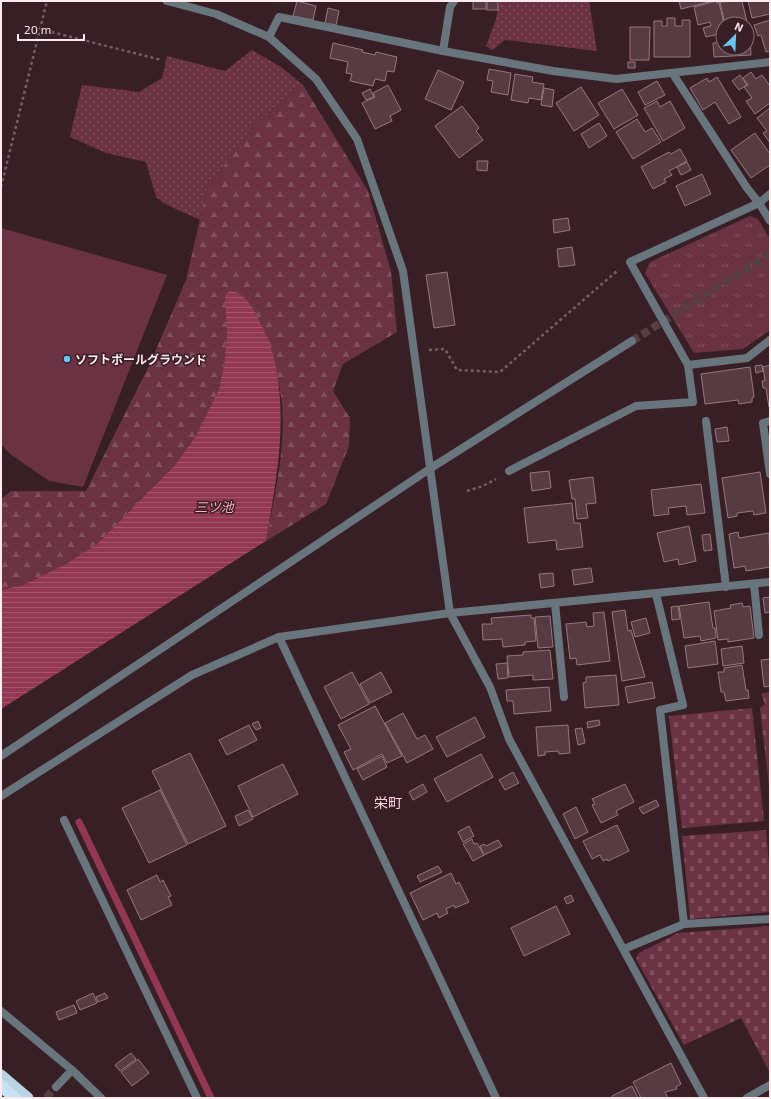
<svg xmlns="http://www.w3.org/2000/svg" width="771" height="1099" font-family="'Exo 2','Noto Sans JP',sans-serif">
  <style>
    .grass { fill: url(#grass-dots) }
    .forest { fill: url(#forest-firs) }
    .cemetery { fill: url(#cemetery-stones) }
    .park { fill: url(#park-tufts) }
    .pitch { fill: #6a3242 }
    .water { fill: url(#water-rules) }
    .lines { fill: none; stroke-linecap: round; stroke-linejoin: round }
    .stream { stroke: #923854; stroke-width: 7 }
    .building { fill: #573b42; stroke: #96777e }
    .minor-tunnel { stroke: #563e44; stroke-width: 8; stroke-dasharray: 8 4; stroke-linecap: butt }
    .tertiary-tunnel { stroke: #563e44; stroke-width: 8; stroke-dasharray: 8 4; stroke-linecap: butt }
    .path { stroke: #755e64; stroke-width: 2.5; stroke-dasharray: 3 3; stroke-linecap: butt }
    .service { stroke: #69757c; stroke-width: 8 }
    .minor { stroke: #69757c; stroke-width: 8 }
    .tertiary { stroke: #69757c; stroke-width: 8 }
    .trunk { stroke: #b8d4e3; stroke-width: 11 }
    .motorway { stroke: #c5e3f4; stroke-width: 12 }
    .poi-dot { fill: #6ac3f1; stroke: #381f26; stroke-width: 1.5 }
    .labels { text-anchor: middle; dominant-baseline: central; stroke-width: 3; stroke-linejoin: round; paint-order: stroke }
    .poi-label { font-size: 12px; font-weight: bold; fill: #fdebee; stroke: #381f26; text-anchor: start }
    .water-label { font-size: 13px; font-style: italic; fill: #ffb2c4; stroke: #381f26 }
    .quarter-label { font-size: 14px; fill: #f9d6de; stroke: #381f26 }
  </style>
  <defs>
    <pattern id="grass-dots" width="8" height="8" patternUnits="userSpaceOnUse"><rect width="8" height="8" fill="#6a3242"/><path d="M2 2h.1M6 6h.1" fill="none" stroke="#80505e" stroke-width="1.8" stroke-linecap="round"/></pattern>
    <pattern id="forest-firs" width="22" height="20" patternUnits="userSpaceOnUse"><rect width="22" height="20" fill="#6a3242"/><path d="M5 1l3.5 6h-7zM16 11l3.5 6h-7z" fill="#80505e"/></pattern>
    <pattern id="cemetery-stones" width="16" height="16" patternUnits="userSpaceOnUse"><rect width="16" height="16" fill="#6a3242"/><path d="M2 7V4a2 2 0 0 1 4 0v3zM10 15v-3a2 2 0 0 1 4 0v3z" fill="#80505e"/></pattern>
    <pattern id="park-tufts" width="24" height="20" patternUnits="userSpaceOnUse"><rect width="24" height="20" fill="#6a3242"/><path d="M3 7l-1-3M5 7V3M7 7l1-3M15 17l-1-3M17 17v-4M19 17l1-3" fill="none" stroke="#80505e"/></pattern>
    <pattern id="water-rules" width="6" height="5" patternUnits="userSpaceOnUse"><rect width="6" height="5" fill="#923854"/><path d="M0 2.5h6" fill="none" stroke="#a2556d"/></pattern>
  </defs>
  <rect width="100%" height="100%" fill="#381f26"/>
  <g class="grass">
    <path d="M499 1H589L597 51 505 40 492 50 486 46 496 19Z"/>
    <path d="M252 50 281 67 303 85 254 125 207 189 200 220 165 204 156 197 146 162 106 153 70 137 82 85 139 92 162 78 167 56 225 71Z"/>
  </g>
  <path class="forest" d="M303 85 368 191 391 271 397 332 343 364 333 391 350 418 349 446 326 504 266 541C274 497 286 449 282 404 280 385 275 366 271 347L227 332 224 365 219 389 196 436 174 466 97 544 66 564 23 585 1 590V499L11 491H86L148 368 186 280 207 189 254 125Z"/>
  <g class="cemetery">
    <path d="M770 692V795L760 708 765 704 761 694Z"/>
    <path d="M752 708 764 821 682 828 669 716Z"/>
    <path d="M766 830 770 875V912L690 919 682 836Z"/>
    <path d="M770 926V1073L741 1018 684 1045 636 959 639 953 678 933Z"/>
  </g>
  <path class="park" d="M750 216 758 219 770 239V330L743 349 694 353 645 273 650 262Z"/>
  <path class="pitch" d="M1 228 167 275 83 487 49 481 10 454 1 444Z"/>
  <path class="water" d="M230 291C246 293 254 309 260 322 264 331 269 339 271 347 290 412 277 476 266 541L1 709V590L23 585 66 564 97 544 174 466 196 436 219 389 224 365 227 332 225 295Z"/>
  <g class="lines">
    <path class="stream" d="M79 822 211 1098"/>
  </g>
  <g class="building">
    <path d="M297 1 316 6 313 20 293 16Z"/>
    <rect x="473" y="1" width="13" height="8"/>
    <rect x="487" y="1" width="11" height="9"/>
    <path d="M679 1H713L681 9Z"/>
    <path d="M716 1 717 3 719 2 724 24H723V33L706 37 703 28 711 26 710 22 698 25 694 7Z"/>
    <path d="M742 1 747 22 725 24 720 2Z"/>
    <path d="M748 1H770V14L752 18Z"/>
    <path d="M328 8 339 11 336 25 325 23Z"/>
    <path d="M667 18H675V26H682V20H690V57H654V21H662V26H667Z"/>
    <path d="M770 20V51L766 52 761 35 758 36 754 25Z"/>
    <path d="M630 27H650L649 60H630Z"/>
    <path d="M750 39 751 55 714 57 713 43 723 42V48H747V40Z"/>
    <path d="M333 43 363 50 362 52 375 55 376 52 397 57 394 72 387 71 385 81 375 79 373 86 350 81 352 74 346 73 348 62 330 58Z"/>
    <rect x="628" y="62" width="7" height="6"/>
    <path d="M489 69 511 73 508 95 491 92 493 81 487 80Z"/>
    <path d="M438 70 464 82 451 110 425 99Z"/>
    <path d="M751 72 756 79 762 75 770 86V103L755 114 746 101 752 98 744 87 748 85 743 78Z"/>
    <path d="M515 74 533 77 532 82 544 84 541 100 529 98 528 103 511 100Z"/>
    <path d="M740 75 747 85 739 90 732 81Z"/>
    <path d="M717 77 741 117 729 124 715 102 703 110 690 88 707 78 709 82Z"/>
    <path d="M657 81 665 95 645 105 638 92Z"/>
    <path d="M388 85 401 110 390 116 392 121 375 129 362 103 375 97 373 93Z"/>
    <path d="M581 87 599 115 574 131 556 103Z"/>
    <path d="M544 88 554 90 552 107 541 105Z"/>
    <path d="M370 89 374 97 366 100 362 93Z"/>
    <path d="M622 89 638 115 614 129 598 103Z"/>
    <path d="M657 101 660 107 670 101 685 128 663 141 644 108Z"/>
    <path d="M462 106 479 128 476 131 483 140 459 158 435 126Z"/>
    <path d="M770 108V143L763 133 767 131 757 118Z"/>
    <path d="M637 119 645 132 652 128 661 142 633 159 616 132Z"/>
    <path d="M599 123 607 136 589 148 581 134Z"/>
    <path d="M755 133 770 154V165L751 178 731 150Z"/>
    <path d="M680 149 687 161 669 171 672 175 664 179 666 182 653 189 641 167 669 152 671 154Z"/>
    <path d="M477 161H488L487 171 477 170Z"/>
    <path d="M687 162 691 170 681 175 677 167Z"/>
    <path d="M702 174 711 194 685 206 676 186Z"/>
    <path d="M568 218 570 230 554 233 553 220Z"/>
    <path d="M572 247 575 265 559 267 557 249Z"/>
    <path d="M447 272 455 325 434 328 426 275Z"/>
    <path d="M762 365 763 371 756 373 755 366Z"/>
    <path d="M770 365V407H769L766 388H763L762 381H765L763 367Z"/>
    <path d="M750 367 754 397 752 398V402L739 404 738 400 705 404 701 374Z"/>
    <path d="M727 427 729 441 717 442 715 429Z"/>
    <path d="M549 471 551 488 532 491 530 473Z"/>
    <path d="M760 472 766 513 754 515 753 511 737 513V516L728 518 722 478Z"/>
    <path d="M593 477 596 503 586 504 588 518 577 519 575 499H572L569 480Z"/>
    <path d="M701 484 705 513 687 515 686 506 668 508 669 514 654 516 651 490Z"/>
    <path d="M572 503 574 523H580L583 547 557 550 556 540 528 543 524 508Z"/>
    <path d="M689 526 696 561 679 565 678 559 664 562 657 533Z"/>
    <path d="M738 532 739 538 769 533 770 567 746 571 745 566 734 568 729 534Z"/>
    <path d="M710 534 712 550 704 551 702 535Z"/>
    <path d="M591 568 593 582 574 585 572 570Z"/>
    <path d="M553 573 554 586 541 588 539 574Z"/>
    <path d="M770 597V612L765 613 763 598Z"/>
    <path d="M709 602 713 628H715L716 638 701 641 700 636 684 638 679 606Z"/>
    <path d="M742 603 743 607 750 606 754 638 728 642V639L718 640 714 611 731 608 730 605Z"/>
    <path d="M678 606 680 619 672 620 671 607Z"/>
    <path d="M625 610 628 631 631 630 645 677 622 681 612 612Z"/>
    <path d="M604 612 610 661 577 665 576 658 570 659 566 624 586 622 587 627 594 626 593 613Z"/>
    <path d="M531 615V618H534L536 641 525 642V645L503 647 502 639 483 640 482 624H492L491 618Z"/>
    <path d="M550 616 553 647 538 648 535 617Z"/>
    <path d="M646 618 650 633 635 637 631 622Z"/>
    <path d="M715 641 718 664 688 668 685 646Z"/>
    <path d="M742 646 744 663 723 666 721 649Z"/>
    <path d="M550 650 553 679 533 680V675L509 677 507 656 523 655V652Z"/>
    <path d="M770 659V686L764 687 761 660Z"/>
    <path d="M507 663 508 678 498 679 496 664Z"/>
    <path d="M742 665 746 690H748L749 698 726 701 724 692H721L718 672H724V668Z"/>
    <path d="M352 672 369 704 341 719 324 687Z"/>
    <path d="M381 672 392 692 370 703 360 684Z"/>
    <path d="M616 675 619 705 585 708 583 683 586 682V677Z"/>
    <path d="M652 682 655 698 628 703 625 687Z"/>
    <path d="M549 687 551 711 514 714 513 701H507L506 690Z"/>
    <path d="M375 706 402 756 387 763 382 754 353 770 344 752 351 749 338 725Z"/>
    <path d="M403 713 417 739 425 735 433 749 407 763 385 723Z"/>
    <path d="M475 717 485 737 447 757 436 737Z"/>
    <path d="M599 720 600 725 588 728 587 722Z"/>
    <path d="M258 721 261 728 256 730 252 724Z"/>
    <path d="M249 725 257 740 227 755 219 740Z"/>
    <path d="M568 725 570 753 559 754 558 751 545 752V755L538 756 536 727Z"/>
    <path d="M582 728 585 743 578 745 575 729Z"/>
    <path d="M190 753 226 826 188 844 152 771Z"/>
    <path d="M481 754 493 777 447 802 434 779Z"/>
    <path d="M382 756 387 767 363 780 357 769Z"/>
    <path d="M283 764 298 794 253 817 238 786Z"/>
    <path d="M513 772 519 783 505 790 499 780Z"/>
    <path d="M423 784 427 792 413 800 409 792Z"/>
    <path d="M625 784 634 802 616 811 618 815 601 823 592 805 595 804 592 799Z"/>
    <path d="M160 790 187 845 149 863 122 808Z"/>
    <path d="M656 800 659 806 643 814 639 808Z"/>
    <path d="M576 807 588 832 575 839 563 814Z"/>
    <path d="M248 810 253 819 239 826 235 816Z"/>
    <path d="M617 825 629 851 608 861 607 859 603 861 600 855 592 859 583 841Z"/>
    <path d="M469 826 474 836 463 842 458 832Z"/>
    <path d="M472 839 474 844 477 843 484 855 473 861 463 844Z"/>
    <path d="M498 840 502 846 484 855 480 846 484 844 486 846Z"/>
    <path d="M438 866 442 872 420 882 417 876Z"/>
    <path d="M451 873 456 884 459 882 469 902 455 908 454 905 446 909 448 913 439 918 437 913 423 920 410 893Z"/>
    <path d="M157 875 160 882 163 880 171 896 168 897 172 905 141 920 127 890Z"/>
    <path d="M571 895 574 901 567 904 564 898Z"/>
    <path d="M556 906 570 934 524 956 511 928Z"/>
    <path d="M93 993 97 1003 80 1010 76 1001Z"/>
    <path d="M105 993 108 998 98 1002 96 997Z"/>
    <path d="M74 1005 77 1013 59 1020 56 1012Z"/>
    <path d="M131 1053 136 1059 120 1071 115 1065Z"/>
    <path d="M138 1059 149 1073 132 1086 121 1072Z"/>
    <path d="M671 1063 681 1084 676 1087 677 1089 665 1092 668 1098H641L633 1082Z"/>
    <path d="M632 1086 638 1098H612V1096Z"/>
  </g>
  <g class="lines">
    <path class="minor-tunnel" d="M46 1098 56 1087"/>
    <path class="tertiary-tunnel" d="M632 341 770 254"/>
    <g class="path">
      <path d="M40 29 161 60"/>
      <path d="M1 187 47 1"/>
      <path d="M429 350 445 349 457 370 500 372 617 271"/>
      <path d="M467 491 483 486 496 479"/>
    </g>
    <g class="service">
      <path d="M443 51 450 7 454 1"/>
      <path d="M706 421 726 587"/>
      <path d="M770 421 763 423 770 474"/>
      <path d="M754 584 759 635"/>
      <path d="M555 603 564 697"/>
      <path d="M684 924 770 919"/>
    </g>
    <g class="minor">
      <path d="M167 1 216 14 269 37 316 79 357 139 403 271 450 613 490 687 509 739 704 1098"/>
      <path d="M269 37 279 17 443 51 553 71 616 79 770 62"/>
      <path d="M673 74 747 188 759 203 630 262 688 365"/>
      <path d="M770 194 759 203 770 221"/>
      <path d="M509 471 636 406 693 402 688 365 747 358 770 340"/>
      <path d="M279 637 496 1098"/>
      <path d="M1 796 192 675 279 637 450 613 770 582"/>
      <path d="M64 820 197 1098"/>
      <path d="M624 949 684 924 660 710 683 705 656 594"/>
      <path d="M1 1011 72 1070 101 1098"/>
      <path d="M56 1087 72 1070"/>
      <path d="M747 1098 770 1085"/>
    </g>
    <path class="tertiary" d="M1 756 431 468 632 341"/>
    <path class="trunk" d="M1 1075 28 1098"/>
    <path class="motorway" d="M1 1086 15 1098"/>
  </g>
  <circle class="poi-dot" cx="67" cy="359" r="4"/>
  <g class="labels">
    <g class="poi-label">
      <text x="75" y="359">ソフトボールグラウンド</text>
    </g>
    <g class="water-label">
      <text x="214" y="507">三ツ池</text>
    </g>
    <g class="quarter-label">
      <text x="388" y="802">栄町</text>
    </g>
  </g>
  <rect width="771" height="1099" fill="none" stroke="#fdebee" stroke-width="4"/>
  <g transform="translate(735 36) rotate(24)"><circle r="19" fill="#381f26" stroke="#877176"/>
  <path d="M0-3L7 15L0 10L-7 15Z" fill="#6ac3f1"/>
  <text y="-6" font-size="11" font-weight="bold" text-anchor="middle" fill="#fdebee">N</text>
  </g>
  <path d="M18 34v6h66v-6" fill="none" stroke="#fdebee" stroke-width="2"/>
  <text x="24" y="34" font-size="12" fill="#fdebee" stroke="#381f26" stroke-width="3" paint-order="stroke">20 m</text>
</svg>
